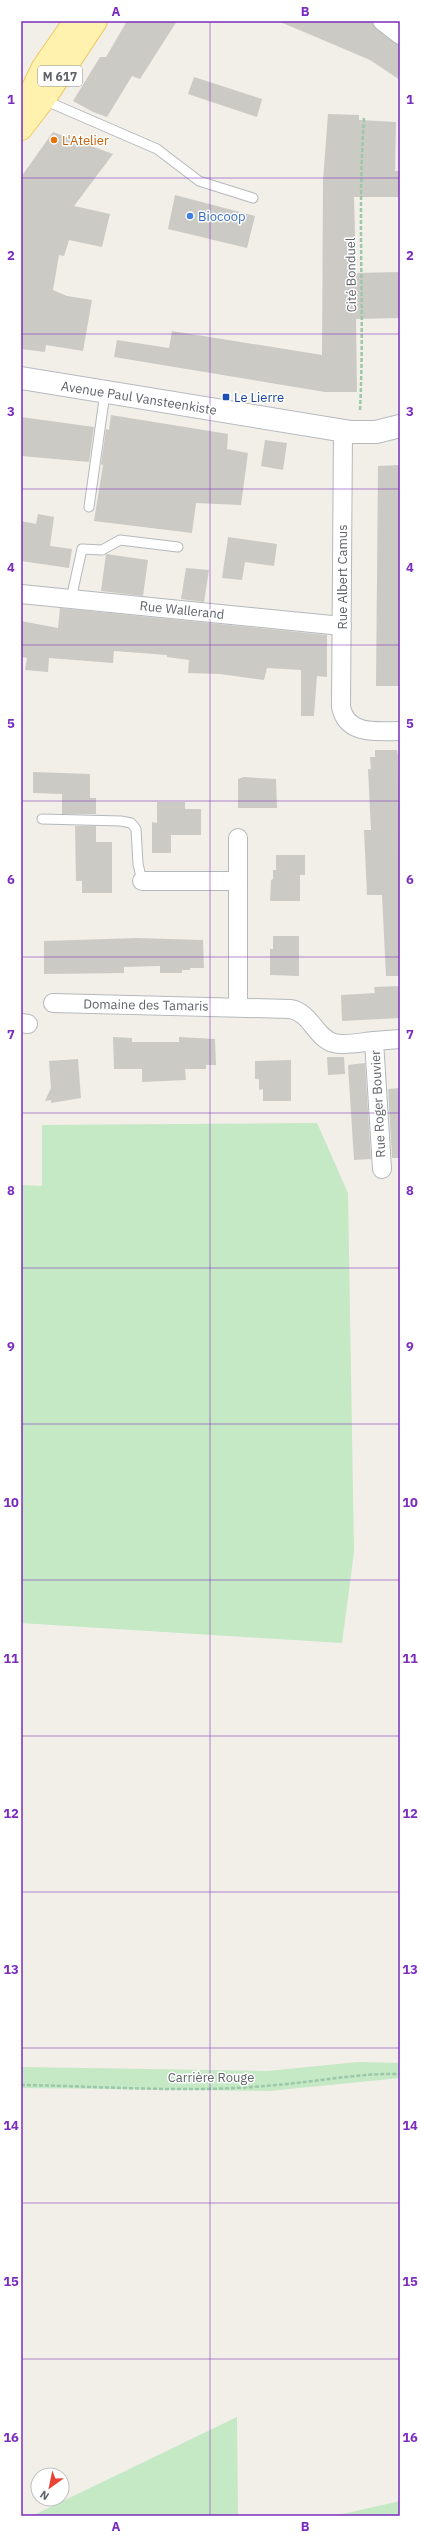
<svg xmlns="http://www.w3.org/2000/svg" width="421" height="2537" font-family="'IBM Plex Sans',sans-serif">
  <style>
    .green { fill: #c5e8c5 }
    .building { fill: #cccac5 }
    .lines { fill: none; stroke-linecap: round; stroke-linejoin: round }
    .lane-casing { stroke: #b5b8bc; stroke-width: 11 }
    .street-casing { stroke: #b5b8bc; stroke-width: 20 }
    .secondary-casing { stroke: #b6babf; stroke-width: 24 }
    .primary-casing { stroke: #f2c960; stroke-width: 24 }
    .path { stroke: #9cc7a9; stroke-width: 2.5; stroke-dasharray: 4 2; stroke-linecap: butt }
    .lane { stroke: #fff; stroke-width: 9 }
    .street { stroke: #fff; stroke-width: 18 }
    .secondary { stroke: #fff; stroke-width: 22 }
    .primary { stroke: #fff2af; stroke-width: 22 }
    .grid { fill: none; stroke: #7b2cbf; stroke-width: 1; stroke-opacity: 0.55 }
    .food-dot { fill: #e8710a; stroke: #fff; stroke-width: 1.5 }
    .shop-dot { fill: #3f7fe0; stroke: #fff; stroke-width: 1.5 }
    .transit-dot { fill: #1a4fb4; stroke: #fff; stroke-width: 1.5 }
    .labels { text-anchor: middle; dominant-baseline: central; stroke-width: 3; stroke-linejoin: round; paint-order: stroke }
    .shield { fill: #fff; stroke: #8f9295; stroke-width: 1 }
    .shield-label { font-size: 12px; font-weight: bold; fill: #5f6368 }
    .food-label { font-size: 13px; fill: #c56008; stroke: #fff; text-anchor: start }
    .shop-label { font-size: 13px; fill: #366cbe; stroke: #fff; text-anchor: start }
    .street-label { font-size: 13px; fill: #5f6368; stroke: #fff }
    .transit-label { font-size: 13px; fill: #164399; stroke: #fff; text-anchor: start }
    .neatline { fill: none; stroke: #7b2cbf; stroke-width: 1.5 }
    .grid-label { font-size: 13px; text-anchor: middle; font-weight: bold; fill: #7b2cbf }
  </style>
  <rect width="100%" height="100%" fill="#f1efe8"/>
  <g class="green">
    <path d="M317 1123 348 1193 354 1552 342 1643 21 1623V1185L42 1186V1125Z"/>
    <path d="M358 2062 400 2063V2078L269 2091 21 2088V2067L268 2071Z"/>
    <path d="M237 2417 238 2516H32Z"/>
    <path d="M400 2501V2516H334Z"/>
  </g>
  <g class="building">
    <path d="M127 21H177L140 79 132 76 107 117 93 112 73 101 100 57H106Z"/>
    <path d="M278 21H372L376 29 394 43 400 45V80L370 60Z"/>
    <path d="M194 77 262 99 257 117 188 94Z"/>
    <path d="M328 114 359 115V120L396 122 395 171H400V197H354L356 273 400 272V318L356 319 357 392H325L114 357 117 340 169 348 172 331 322 355 323 180Z"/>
    <path d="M53 132 113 154 74 206 110 214 102 247 69 240 64 256 59 255 53 290 67 296 92 300 83 351 46 345 45 352 21 349V177Z"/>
    <path d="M175 195 255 216 247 248 168 229Z"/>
    <path d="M111 415 228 434 227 449 248 453 241 505 196 503 192 533 94 521 103 465 101 464 106 429 109 430Z"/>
    <path d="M21 417 94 427 89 462 21 456Z"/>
    <path d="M265 440 287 443 283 470 261 466Z"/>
    <path d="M400 465V686H376L378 466Z"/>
    <path d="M38 514 54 517 50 546 72 549 69 568 21 561V521L36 524Z"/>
    <path d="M228 537 277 544 274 566 245 562 242 580 222 578Z"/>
    <path d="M106 554 148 560 143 596 101 591Z"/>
    <path d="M186 568 209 570 204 602 181 599Z"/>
    <path d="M60 608 327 635V677L317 676 314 716H301V670L267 668 264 680 220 674 188 673 189 660 167 657V655L114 651 113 663 49 658 48 672 25 670 27 658 21 657V621L58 628Z"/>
    <path d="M375 750H397L398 756 400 976H386L382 895H367L364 830H371L368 769H371L370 757H375Z"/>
    <path d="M33 772 90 774V798H96V814H62V794L33 793Z"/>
    <path d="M244 777 276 779 277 808H238V779Z"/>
    <path d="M157 802H185V809H201V835H171V853H152V822L157 823Z"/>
    <path d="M75 826H96V842H112V893H82V881H76Z"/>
    <path d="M276 855H305V875H300V901H270L271 880 273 879V870H276Z"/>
    <path d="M273 936H299V976L270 975V949H273Z"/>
    <path d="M137 938 203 940 204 968H190V970H182V973H160V966L124 967V973L44 974V941Z"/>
    <path d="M400 986V1018L342 1021 341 995 375 993 374 987Z"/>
    <path d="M113 1037 132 1038V1042H179V1037L215 1039 216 1065H206V1069H185L186 1080 142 1082V1069H114Z"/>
    <path d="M327 1057H344L345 1074 328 1075Z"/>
    <path d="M78 1059 81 1098 51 1103V1100L45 1101 51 1088 49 1061Z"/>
    <path d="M291 1060V1101H263V1089L259 1090V1079H255V1061Z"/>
    <path d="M365 1063 371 1159 354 1160 348 1065Z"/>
    <path d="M400 1088V1158H392L388 1089Z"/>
  </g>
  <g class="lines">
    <defs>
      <g id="lane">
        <path d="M44 100 157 149 199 181 253 198"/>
        <path d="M89 507 105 393"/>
        <path d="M71 599 82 549 102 550 120 540 178 547"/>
        <path d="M42 819 121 821 131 823 136 829 138 864 142 881"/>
      </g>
      <g id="street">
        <path d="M382 21 400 35"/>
        <path d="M343 430 341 707C347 736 377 731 400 731"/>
        <path d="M21 594 342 626"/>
        <path d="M238 838V1007"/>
        <path d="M142 881H238"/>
        <path d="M53 1003 290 1009C311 1012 315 1038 334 1043 345 1046 362 1042 374 1041"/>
        <path d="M21 1023 28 1024"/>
        <path d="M382 1169 374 1041 400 1039"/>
      </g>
      <path id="secondary" d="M21 378 351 432H376L400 426"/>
      <g id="primary">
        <path d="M21 113 43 67 75 21"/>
        <path d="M21 129 45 98 96 21"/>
      </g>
    </defs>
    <use href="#lane" class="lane-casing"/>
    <use href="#street" class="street-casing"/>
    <use href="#secondary" class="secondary-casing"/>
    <use href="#primary" class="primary-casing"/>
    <g class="path">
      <path d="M360 410C365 312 357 215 364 118"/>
      <path d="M21 2085C101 2086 184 2093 264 2086 310 2083 354 2073 400 2074"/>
    </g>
    <use href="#lane" class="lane"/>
    <use href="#street" class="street"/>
    <use href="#secondary" class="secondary"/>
    <use href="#primary" class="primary"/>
  </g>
  <path class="grid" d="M210 21V2516M21 178H400M21 334H400M21 489H400M21 645H400M21 801H400M21 957H400M21 1113H400M21 1268H400M21 1424H400M21 1580H400M21 1736H400M21 1892H400M21 2048H400M21 2203H400M21 2359H400"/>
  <circle class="food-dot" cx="54" cy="140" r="4"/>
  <circle class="shop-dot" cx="190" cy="216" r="4"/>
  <rect class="transit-dot" x="222" y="393" width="8" height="8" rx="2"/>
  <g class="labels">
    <rect class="shield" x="38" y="66" width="44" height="20" rx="3"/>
    <g class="shield-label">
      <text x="60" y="76">M 617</text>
    </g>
    <g class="food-label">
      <text x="62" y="140">L'Atelier</text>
    </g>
    <g class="shop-label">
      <text x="198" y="216">Biocoop</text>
    </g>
    <g class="street-label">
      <text transform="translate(351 275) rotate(-91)">Cité Bonduel</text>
      <text transform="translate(139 398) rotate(9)">Avenue Paul Vansteenkiste</text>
      <text transform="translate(342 577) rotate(-90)">Rue Albert Camus</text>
      <text transform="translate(182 610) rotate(6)">Rue Wallerand</text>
      <text transform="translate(146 1005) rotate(1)">Domaine des Tamaris</text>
      <text transform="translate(378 1104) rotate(-93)">Rue Roger Bouvier</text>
      <text x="211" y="2077">Carrière Rouge</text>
    </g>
    <g class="transit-label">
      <text x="234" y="397">Le Lierre</text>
    </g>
  </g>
  <rect width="421" height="2537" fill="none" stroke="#ffffff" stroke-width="44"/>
  <g transform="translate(50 2487) rotate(213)"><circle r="19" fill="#ffffff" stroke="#bfc1c3"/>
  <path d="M0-3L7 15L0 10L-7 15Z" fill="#ea4335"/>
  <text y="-6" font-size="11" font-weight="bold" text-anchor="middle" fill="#5f6368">N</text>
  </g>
  <rect x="22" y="22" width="377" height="2493" class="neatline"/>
  <g class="grid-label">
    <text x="116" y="16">A</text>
    <text x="305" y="16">B</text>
    <text x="11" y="104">1</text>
    <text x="410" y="104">1</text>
    <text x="11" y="260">2</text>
    <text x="410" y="260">2</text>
    <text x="11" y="416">3</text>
    <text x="410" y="416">3</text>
    <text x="11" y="572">4</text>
    <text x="410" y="572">4</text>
    <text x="11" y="728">5</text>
    <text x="410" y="728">5</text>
    <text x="11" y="884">6</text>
    <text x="410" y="884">6</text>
    <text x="11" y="1039">7</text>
    <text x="410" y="1039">7</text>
    <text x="11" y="1195">8</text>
    <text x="410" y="1195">8</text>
    <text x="11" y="1351">9</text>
    <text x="410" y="1351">9</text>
    <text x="11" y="1507">10</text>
    <text x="410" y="1507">10</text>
    <text x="11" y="1663">11</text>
    <text x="410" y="1663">11</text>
    <text x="11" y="1818">12</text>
    <text x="410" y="1818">12</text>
    <text x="11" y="1974">13</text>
    <text x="410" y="1974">13</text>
    <text x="11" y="2130">14</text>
    <text x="410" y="2130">14</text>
    <text x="11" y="2286">15</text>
    <text x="410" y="2286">15</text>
    <text x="11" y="2442">16</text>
    <text x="410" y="2442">16</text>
    <text x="116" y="2531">A</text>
    <text x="305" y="2531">B</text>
  </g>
</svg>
